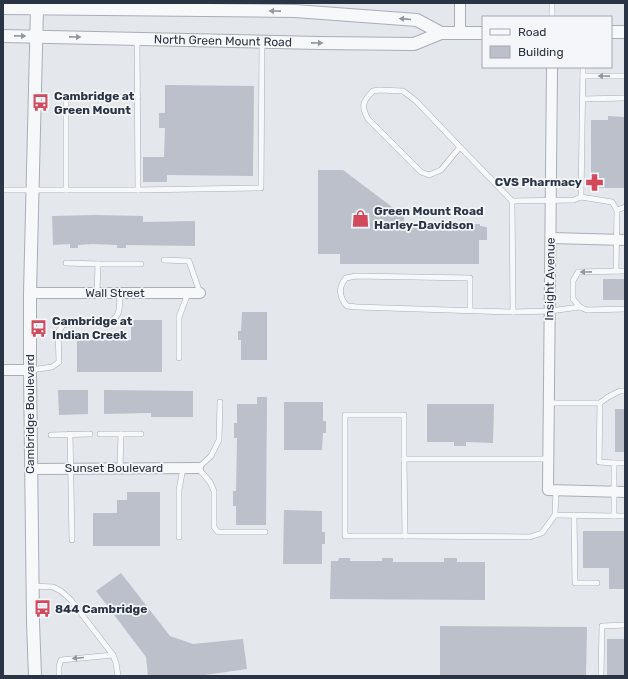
<svg xmlns="http://www.w3.org/2000/svg" width="628" height="679" font-family="Rubik,sans-serif">
  <style>
    .building { fill: #bbc0ca }
    .lines { fill: none; stroke-linecap: round; stroke-linejoin: round }
    .service-casing { stroke: #a9aeb7; stroke-width: 6 }
    .minor-casing { stroke: #a9aeb7; stroke-width: 12 }
    .tertiary-casing { stroke: #a9aeb7; stroke-width: 14 }
    .service { stroke: #f7f8fa; stroke-width: 5 }
    .minor { stroke: #f7f8fa; stroke-width: 10 }
    .tertiary { stroke: #f7f8fa; stroke-width: 12 }
    .oneway { fill: #9196a0 }
    .labels { text-anchor: middle; dominant-baseline: central; stroke-width: 3.5; stroke-linejoin: round; paint-order: stroke }
    .street-label { font-size: 12px; fill: #2b3445; stroke: #f4f6f9 }
    .poi-label { font-size: 12px; font-weight: bold; fill: #2b3445; stroke: #f4f6f9; text-anchor: start }
  </style>
  <rect width="100%" height="100%" fill="#e4e7ec"/>
  <g class="building">
    <path d="M165 85 254 86 253 176 167 175V182H143V157H164L165 128H159V113H165Z"/>
    <path d="M608 116 625 117V188H591V120H608Z"/>
    <path d="M318 170H343L404 216V222L415 224H480V226L487 227V240H479V264H340V254H318Z"/>
    <path d="M95 215 143 216V222L195 221V246L126 245V248H117V245L93 244 78 245V248H70V244L53 245 52 216Z"/>
    <rect x="603" y="279" width="22" height="21"/>
    <path d="M242 312H267V360H241V340H238V331H241Z"/>
    <path d="M131 320H162V372H77V340H131Z"/>
    <path d="M58 390H88V414L59 415Z"/>
    <path d="M104 390 193 391V417H151V413L104 414Z"/>
    <path d="M257 397H267L266 525H236V506H233V491H236L237 438H234V423H237V404H257Z"/>
    <path d="M284 402H323V421H326V433H323L322 450H284Z"/>
    <path d="M427 404H494L493 443 466 442V446H454V442H427Z"/>
    <rect x="615" y="409" width="10" height="43"/>
    <path d="M127 492H160V546H93V513H117V500H127Z"/>
    <path d="M284 510 322 511V532H325V544H322V564H283Z"/>
    <path d="M583 531H625V589H609V568H583Z"/>
    <path d="M339 558H350V561H382V558H393V562H444V558H457V562H485V600L330 599 331 561H338Z"/>
    <path d="M121 573 170 636 193 644 243 639 247 669 198 676H148L146 657 96 591Z"/>
    <path d="M440 626 587 627 586 676H440Z"/>
    <rect x="607" y="639" width="18" height="37"/>
  </g>
  <g class="lines">
    <defs>
      <g id="service">
        <path d="M552 17V3"/>
        <path d="M137 39 138 190 261 188 262 42"/>
        <path d="M583 67 581 197 612 202 617 210 616 271"/>
        <path d="M583 76H625"/>
        <path d="M379 90 403 91 416 101 460 147 441 170 429 175 421 172 368 119C361 106 362 102 373 91Z"/>
        <path d="M583 99 625 98"/>
        <path d="M460 147 512 201"/>
        <path d="M3 190H138"/>
        <path d="M66 190V97H138"/>
        <path d="M617 210 625 207"/>
        <path d="M164 260 189 261 200 293"/>
        <path d="M66 263 98 264 97 293"/>
        <path d="M98 264H141"/>
        <path d="M625 271 578 272 573 281V299L580 307 587 310 625 309"/>
        <path d="M580 307 550 311 513 312 512 201 574 200 581 197"/>
        <path d="M470 311V278L356 276 346 278C338 287 339 297 347 306L357 307 513 312"/>
        <path d="M179 358V317L188 293"/>
        <path d="M31 370 52 367 59 362 58 333 62 326 68 322H109C122 316 119 306 120 293"/>
        <path d="M220 402 219 440 211 456 198 468 210 482 214 491V527L218 532H265"/>
        <path d="M549 403H600L608 397 620 391H625"/>
        <path d="M70 434 72 540"/>
        <path d="M100 434H141"/>
        <path d="M51 435 90 434"/>
        <path d="M404 459V415H345V536H405"/>
        <path d="M548 459H404L405 536 530 537 542 533 555 515"/>
        <path d="M614 463H625"/>
        <path d="M120 468 121 434"/>
        <path d="M556 490 555 515 614 516V463L599 462 600 403"/>
        <path d="M574 515 575 583H597"/>
        <path d="M614 516H625"/>
        <path d="M179 537V490L183 468"/>
        <path d="M33 586 53 587 61 591 70 599 113 655 116 663 118 676"/>
        <path d="M59 676V666L61 660 113 655"/>
        <path d="M601 676 602 626 625 625"/>
      </g>
      <g id="minor">
        <path d="M460 3V32"/>
        <path d="M552 67 548 490 625 492"/>
        <path d="M551 238 625 240"/>
        <path d="M30 293H200"/>
        <path d="M3 370H30"/>
        <path d="M31 469 198 468"/>
      </g>
      <g id="tertiary">
        <path d="M3 8 295 11 417 20 441 33"/>
        <path d="M611 32H625"/>
        <path id="s1" d="M3 36 318 43 414 44 441 33H483"/>
        <path d="M35 676 33 622 30 370V293L37 8 36 3"/>
      </g>
    </defs>
    <use href="#service" class="service-casing"/>
    <use href="#minor" class="minor-casing"/>
    <use href="#tertiary" class="tertiary-casing"/>
    <use href="#service" class="service"/>
    <use href="#minor" class="minor"/>
    <use href="#tertiary" class="tertiary"/>
  </g>
  <defs><path id="oneway-solid" d="M-6-.8H1V-3.2L6.5 0L1 3.2V.8H-6Z"/></defs>
  <g class="oneway">
    <use href="#oneway-solid" transform="translate(275 11) rotate(-179)"/>
    <use href="#oneway-solid" transform="translate(405 19) rotate(-175)"/>
    <use href="#oneway-solid" transform="translate(20 36) rotate(1)"/>
    <use href="#oneway-solid" transform="translate(75 37) rotate(1)"/>
    <use href="#oneway-solid" transform="translate(317 43) rotate(1)"/>
    <use href="#oneway-solid" transform="translate(604 76) rotate(-179)"/>
    <use href="#oneway-solid" transform="translate(586 272) rotate(179)"/>
    <use href="#oneway-solid" transform="translate(78 658) rotate(175)"/>
  </g>
  <defs>
    <symbol id="bus-bare" viewBox="-9 -9 18 18"><path d="M-5-6H5V4H4V6H2V4H-2V6H-4V4H-5ZM-3.5-4V0h7V-4ZM-3.5 1.2v1.5H-2V1.2ZM2 1.2v1.5H3.5V1.2Z" fill="#d1495b" stroke="#f4f6f9" stroke-width="2.5" paint-order="stroke"/></symbol>
    <symbol id="pharmacy-bare" viewBox="-9 -9 18 18"><path d="M-2-6h4v4h4v4h-4v4h-4v-4h-4v-4h4Z" fill="#d1495b" stroke="#f4f6f9" stroke-width="2.5" paint-order="stroke"/></symbol>
    <symbol id="shop-bare" viewBox="-9 -9 18 18"><path d="M-5-2.5h2.3a2.7 3.5 0 0 1 5.4 0H5L5.5 6h-11ZM-1.5-2.5h3a1.5 2.3 0 0 0-3 0Z" fill="#d1495b" stroke="#f4f6f9" stroke-width="2.5" paint-order="stroke"/></symbol>
  </defs>
  <g fill-rule="evenodd">
    <use href="#bus-bare" x="28" y="90" width="25" height="25"/>
    <use href="#pharmacy-bare" x="582" y="170" width="25" height="25"/>
    <use href="#shop-bare" x="348" y="206" width="25" height="25"/>
    <use href="#bus-bare" x="26" y="316" width="25" height="25"/>
    <use href="#bus-bare" x="30" y="596" width="25" height="25"/>
  </g>
  <g class="labels">
    <g class="street-label">
      <text stroke="none"><textPath href="#s1" startOffset="220">North Green Mount Road</textPath></text>
      <text transform="translate(550 279) rotate(-89)">Insight Avenue</text>
      <text x="115" y="293">Wall Street</text>
      <text transform="translate(30 414) rotate(-90)">Cambridge Boulevard</text>
      <text x="114" y="468">Sunset Boulevard</text>
    </g>
    <g class="poi-label">
      <text x="54" y="96">Cambridge at<tspan x="54" dy="14">Green Mount</tspan></text>
      <text x="582" y="182" text-anchor="end">CVS Pharmacy</text>
      <text x="374" y="211">Green Mount Road<tspan x="374" dy="14">Harley-Davidson</tspan></text>
      <text x="52" y="321">Cambridge at<tspan x="52" dy="14">Indian Creek</tspan></text>
      <text x="55" y="609">844 Cambridge</text>
    </g>
  </g>
  <rect width="628" height="679" fill="none" stroke="#2b3445" stroke-width="8"/>
  <rect x="482" y="16" width="130" height="52" fill="#f4f6f9" stroke="#a4a8b1"/>
  <rect x="490" y="29" width="20" height="6" fill="#f7f8fa" stroke="#a4a8b1"/>
  <text x="518" y="36" font-size="12" fill="#2b3445">Road</text>
  <rect x="490" y="46" width="20" height="12" fill="#bbc0ca" stroke="#a4a8b1"/>
  <text x="518" y="56" font-size="12" fill="#2b3445">Building</text>
</svg>
